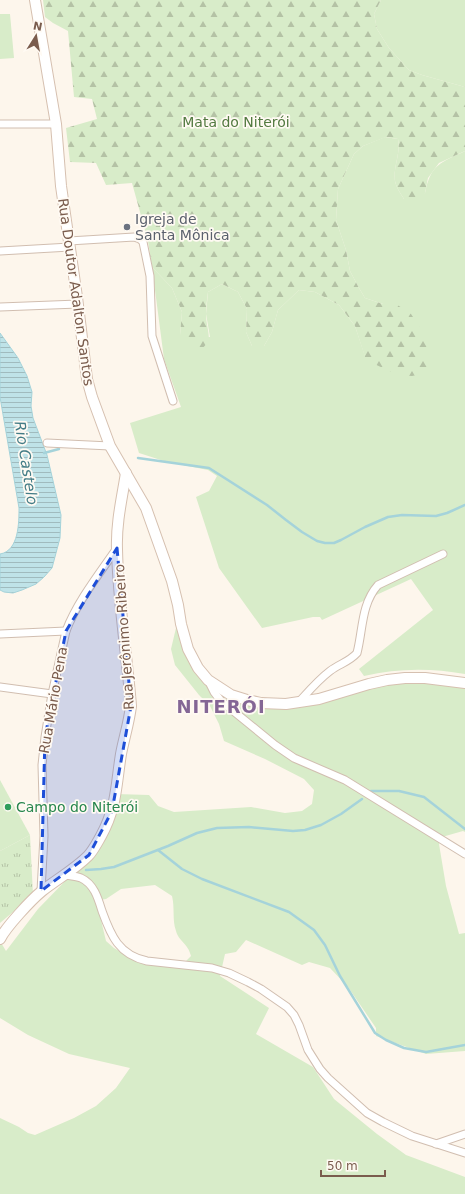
<svg xmlns="http://www.w3.org/2000/svg" width="465" height="1194" font-family="'DejaVu Sans',sans-serif">
  <style>
    .grass { fill: #d8ecc9; fill-rule: evenodd }
    .forest { fill: url(#forest-firs) }
    .park { fill: url(#park-tufts) }
    .water { fill: url(#water-rules); stroke: #a5d3da }
    .lines { fill: none; stroke-linecap: round; stroke-linejoin: round }
    .stream { stroke: #a5d3da; stroke-width: 2.5 }
    .minor-casing { stroke: #d1beb0; stroke-width: 9 }
    .secondary-casing { stroke: #d6c0b0; stroke-width: 12 }
    .minor { stroke: #fff; stroke-width: 7 }
    .secondary { stroke: #fff; stroke-width: 10 }
    .marked { fill: #1d4ed8; fill-opacity: 0.2; stroke: #1d4ed8; stroke-width: 3; stroke-dasharray: 8 5; stroke-linejoin: round }
    .worship-dot { fill: #6b7280; stroke: #fffaf3; stroke-width: 1.5 }
    .leisure-dot { fill: #2e9e5b; stroke: #fffaf3; stroke-width: 1.5 }
    .labels { text-anchor: middle; dominant-baseline: central; stroke-width: 3.5; stroke-linejoin: round; paint-order: stroke }
    .park-label { font-size: 14px; fill: #537a41; stroke: #fffaf3 }
    .worship-label { font-size: 14px; fill: #5b616d; stroke: #fffaf3; text-anchor: start }
    .street-label { font-size: 14px; fill: #7a5c4d; stroke: #fffaf3 }
    .leisure-label { font-size: 14px; fill: #27864d; stroke: #fffaf3; text-anchor: start }
    .water-label { font-size: 15px; font-style: italic; fill: #437c86; stroke: #fffaf3 }
    .district-label { font-size: 18px; font-weight: bold; letter-spacing: 1px; fill: #846695; stroke: #fffaf3 }
  </style>
  <defs>
    <pattern id="forest-firs" width="22" height="20" patternUnits="userSpaceOnUse"><rect width="22" height="20" fill="#d8ecc9"/><path d="M5 1l3.5 6h-7zM16 11l3.5 6h-7z" fill="#b4c2a5"/></pattern>
    <pattern id="park-tufts" width="24" height="20" patternUnits="userSpaceOnUse"><rect width="24" height="20" fill="#d8ecc9"/><path d="M3 7l-1-3M5 7V3M7 7l1-3M15 17l-1-3M17 17v-4M19 17l1-3" fill="none" stroke="#b4c2a5"/></pattern>
    <pattern id="water-rules" width="6" height="5" patternUnits="userSpaceOnUse"><rect width="6" height="5" fill="#bfe3e8"/><path d="M0 2.5h6" fill="none" stroke="#a0bbbe"/></pattern>
  </defs>
  <rect width="100%" height="100%" fill="#fdf6ec"/>
  <g class="grass">
    <path d="M381 0H465V87L422 75 409 70 389 48 377 29 374 14Z"/>
    <path d="M0 14H10L14 58 0 59Z"/>
    <path d="M385 137 398 139C401 153 393 167 395 181 396 187 401 194 404 199L425 193C431 164 440 163 465 151V674C431 668 398 668 364 676L359 669 433 610 411 579 322 620 320 617H313L262 628 219 568 196 497 209 491 217 476 208 470 167 462 139 453 130 423 181 407 164 359 152 267 172 288 182 312 180 335 210 337 206 314 208 292 222 284 238 292 247 309 246 332 252 346H264L272 332 278 310 299 290 315 292 339 305 355 326 365 356 396 304H383L365 298 359 288 350 271 346 250 336 220 338 189 354 154 363 146Z"/>
    <path d="M177 627 213 687 295 707 319 704 354 692 393 684 420 682 465 687V832L463 831 442 837 439 844 446 886 459 934 465 933V1051L426 1054 376 1036V1028L348 987 330 968 309 962 302 965 246 940 236 952 225 954 220 976 269 1008 256 1034 313 1067 334 1099 377 1134 406 1155 465 1177V1194H0V1118L19 1127 28 1133 35 1135 74 1118 96 1106 116 1088 130 1068 69 1054 28 1035 0 1018V941L6 951 38 909 72 874 103 834 116 794 149 795 158 806 174 812 251 807 285 813 302 811 312 804 314 790 304 779 265 759 224 741 219 724 210 706 199 695 175 665 171 649 176 628ZM155 885 172 896C175 908 172 920 176 931 179 942 188 943 191 956L185 962 172 965 126 955 114 948 106 941 100 916V900L106 899 121 889Z"/>
    <path d="M0 780 30 835 0 851Z"/>
  </g>
  <path class="forest" d="M43 0H381L374 14 377 29 389 48 409 70 422 75 465 87V151L439 163 428 178 425 193 417 202 404 199C401 194 396 187 395 181 393 167 401 153 398 139L386 137 363 146 354 154 338 189 336 220 346 250 350 271 359 288 365 298 383 304H396L411 314 419 326 427 347 431 366 427 373 412 376 398 375 370 362 365 357 355 326 339 305 315 292 299 290 278 310 272 332 264 346H252L246 332 247 309 238 292 222 284 208 292C207 300 206 307 206 315 207 335 216 341 195 353L180 335 182 312 172 288 152 267 148 241 132 183 106 185 96 163 70 162 66 128 97 119 92 99 74 97 68 31 53 23 45 17Z"/>
  <path class="park" d="M30 835 33 895 0 923V851Z"/>
  <path class="water" d="M0 333 18 358 27 376 32 392 31 406 33 418 47 455 61 515 60 538 52 568 44 577 36 584 22 590 13 593 4 592 0 590V554C19 551 19 522 19 508L0 397Z"/>
  <g class="lines">
    <g class="stream">
      <path d="M44 453 59 449"/>
      <path d="M138 458 209 468 267 505 286 520 302 532 317 541 325 543H334L341 540 365 527 388 517 402 515 436 516 447 513 465 505"/>
      <path d="M371 791H399L424 797 465 829"/>
      <path d="M158 850 182 869 202 879 289 912 314 930 325 945 340 976 375 1033 386 1040 404 1048 426 1052 465 1045"/>
      <path d="M86 870 101 869 114 867 168 846 197 833 217 828 249 827 293 831 305 830 321 825 341 814 362 799"/>
    </g>
    <defs>
      <g id="minor">
        <path d="M0 124H56"/>
        <path d="M69 241 134 237 140 239 143 242 150 276 152 336 173 401"/>
        <path d="M0 251 70 247"/>
        <path d="M0 307 78 304"/>
        <path d="M47 443 110 446"/>
        <path d="M0 634 66 631"/>
        <path d="M208 680 214 692 221 701 275 745 294 758 345 780 465 854"/>
        <path d="M0 687 52 694"/>
        <path d="M298 703C308 692 318 680 330 671 339 664 349 662 357 653 363 630 361 604 378 585L443 554"/>
        <path d="M65 875C71 876 76 876 81 878 94 884 98 898 102 911 111 936 119 955 147 961L212 968 229 973 248 982 261 989 287 1007 294 1015 299 1025 308 1050 320 1069 328 1078 367 1113 383 1122 412 1136 465 1153"/>
        <path d="M41 891 44 836 42 765 45 737 52 694 66 631C77 602 99 574 117 548"/>
        <path d="M436 1144 465 1134"/>
      </g>
      <g id="secondary">
        <path d="M35 0 56 124 61 186 77 297 87 379 92 397 110 446 146 508 172 581 178 605 181 624 188 649 198 668 208 680 231 695 247 700 261 703 286 704 319 699 369 684 387 680 405 678H425L465 683"/>
        <path d="M0 939C6 927 31 900 42 891 57 879 74 870 88 856 93 851 97 843 101 836 117 807 116 785 121 754 124 738 129 723 131 706 127 654 118 602 117 549 116 523 122 498 126 473"/>
      </g>
    </defs>
    <use href="#minor" class="minor-casing"/>
    <use href="#secondary" class="secondary-casing"/>
    <use href="#minor" class="minor"/>
    <use href="#secondary" class="secondary"/>
  </g>
  <path class="marked" d="M117 548 131 706 112 811 89 855 41 891 45 737 66 631Z"/>
  <circle class="worship-dot" cx="127" cy="227" r="4"/>
  <circle class="leisure-dot" cx="8" cy="807" r="4"/>
  <g class="labels">
    <g class="park-label">
      <text x="236" y="122">Mata do Niterói</text>
    </g>
    <g class="worship-label">
      <text x="135" y="219">Igreja de<tspan x="135" dy="16">Santa Mônica</tspan></text>
    </g>
    <g class="street-label">
      <text transform="translate(76 292) rotate(82)">Rua Doutor Adalton Santos</text>
      <text transform="translate(124 637) rotate(-94)">Rua Jerônimo Ribeiro</text>
      <text transform="translate(53 700) rotate(-80)">Rua Mário Pena</text>
    </g>
    <g class="leisure-label">
      <text x="16" y="807">Campo do Niterói</text>
    </g>
    <g class="water-label">
      <text transform="translate(26 463) rotate(81)">Rio Castelo</text>
    </g>
    <g class="district-label">
      <text x="221" y="706">NITERÓI</text>
    </g>
  </g>
  <g transform="translate(36 36) rotate(11)" stroke="#fffaf3" stroke-width="3" paint-order="stroke">
  <path d="M0-3L7 15L0 10L-7 15Z" fill="#7a5c4d"/>
  <text y="-6" font-size="11" font-weight="bold" text-anchor="middle" fill="#7a5c4d">N</text>
  </g>
  <path d="M321 1170v6h64v-6" fill="none" stroke="#7a5c4d" stroke-width="2"/>
  <text x="327" y="1170" font-size="12" fill="#7a5c4d" stroke="#fffaf3" stroke-width="3" paint-order="stroke">50 m</text>
</svg>
